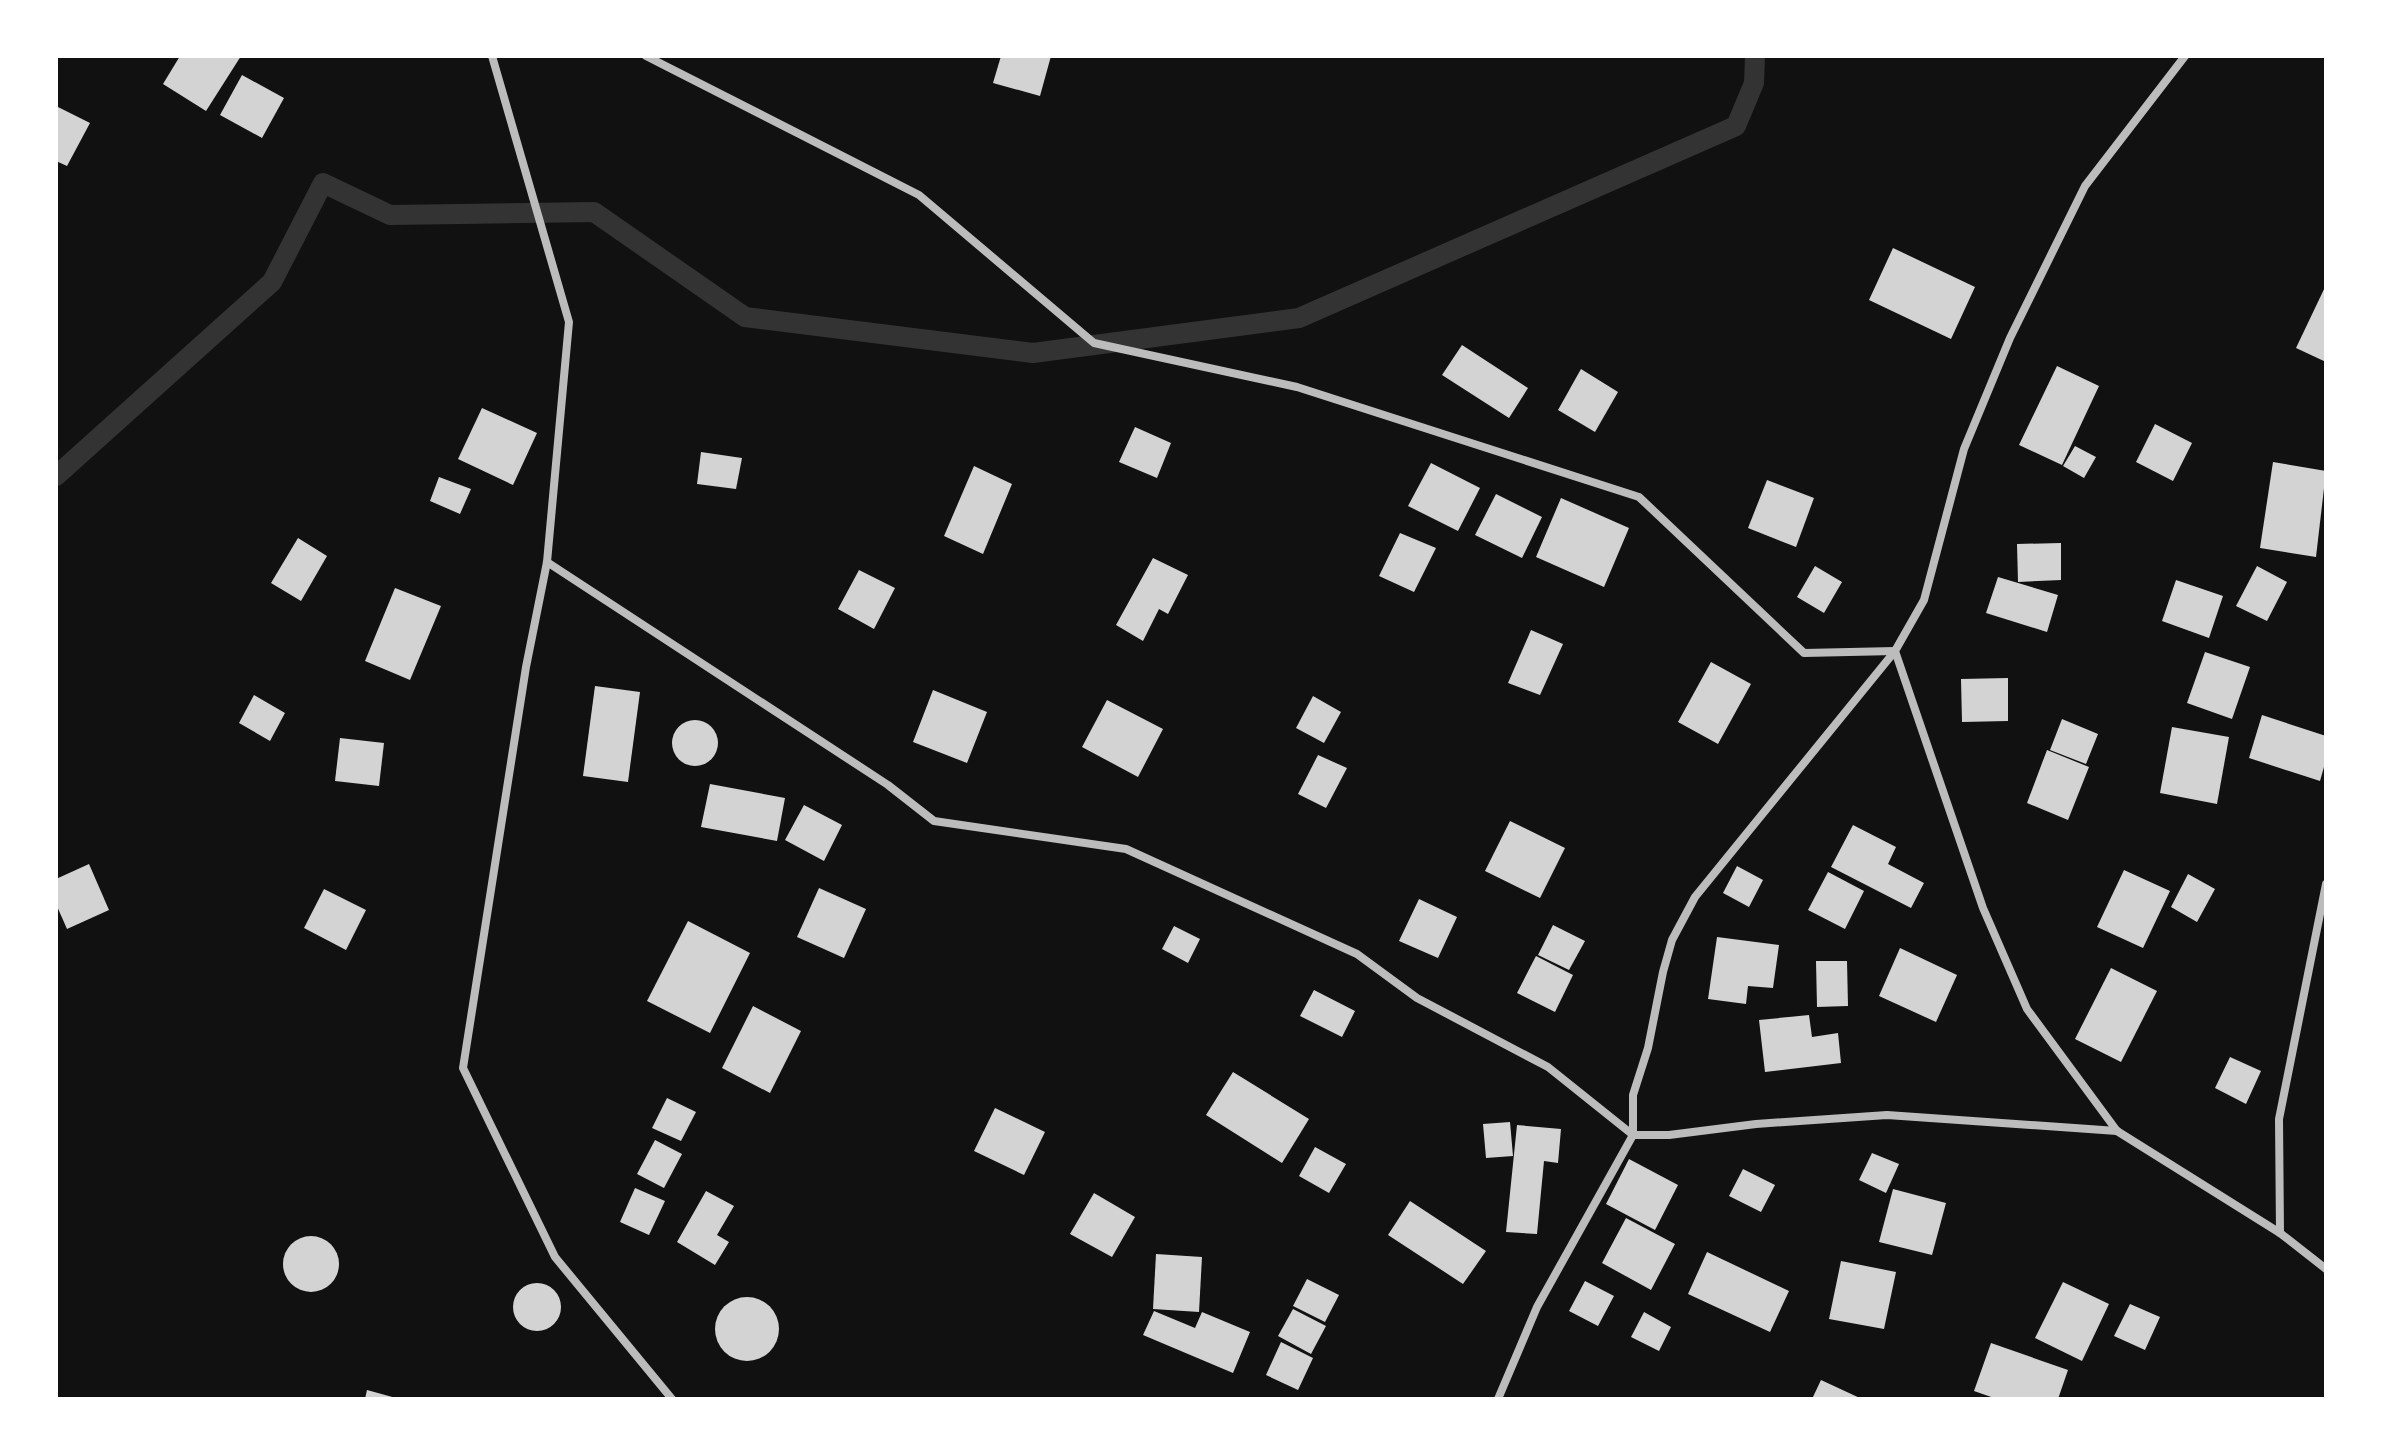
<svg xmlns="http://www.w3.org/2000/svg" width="2382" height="1455" font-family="'Alegreya Sans',sans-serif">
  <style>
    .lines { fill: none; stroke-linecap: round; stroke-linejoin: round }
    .stream { stroke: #333; stroke-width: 20 }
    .building { fill: #d3d3d3 }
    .minor { stroke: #bcbcbc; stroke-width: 8 }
  </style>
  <rect width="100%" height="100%" fill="#111"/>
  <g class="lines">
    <path class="stream" d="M56 476 272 282 323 183 390 215 594 212 745 317 1033 353 1299 318 1736 126 1754 83 1755 56"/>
  </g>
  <g class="building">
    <path d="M180 56H241L206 111 163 84Z"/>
    <path d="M1001 56H1051L1040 96 993 83Z"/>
    <path d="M242 75 284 98 262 138 220 115Z"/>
    <path d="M56 106 90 123 67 166 56 161Z"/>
    <path d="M1893 248 1975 287 1951 339 1869 300Z"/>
    <path d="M2326 285V362L2296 348Z"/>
    <path d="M1462 345 1528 388 1509 418 1442 375Z"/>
    <path d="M2057 366 2099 386 2062 465 2019 445Z"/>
    <path d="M1581 369 1618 392 1595 432 1558 410Z"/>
    <path d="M482 408 537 433 513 485 458 459Z"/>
    <path d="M2155 424 2192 443 2173 481 2136 462Z"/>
    <path d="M1135 427 1171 443 1157 478 1119 462Z"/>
    <path d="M2075 446 2096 457 2084 478 2063 466Z"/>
    <path d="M701 452 742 458 736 489 697 484Z"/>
    <path d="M2273 462 2326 471 2316 557 2260 548Z"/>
    <path d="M1431 463 1480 488 1458 531 1408 506Z"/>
    <path d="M974 466 1012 484 983 554 944 536Z"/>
    <path d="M439 477 471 489 460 514 430 501Z"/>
    <path d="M1767 480 1814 498 1796 547 1748 528Z"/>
    <path d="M1496 494 1542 517 1522 558 1475 535Z"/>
    <path d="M1561 498 1629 528 1604 587 1536 557Z"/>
    <path d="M1400 533 1436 548 1414 592 1379 576Z"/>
    <path d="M298 538 327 556 301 601 271 583Z"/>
    <path d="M2061 543V580L2018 582 2017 544Z"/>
    <path d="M1153 558 1188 575 1168 614 1159 609 1143 641 1116 625Z"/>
    <path d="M1815 566 1842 582 1824 613 1797 597Z"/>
    <path d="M2257 566 2287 582 2267 621 2236 606Z"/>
    <path d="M859 570 895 588 874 629 838 609Z"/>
    <path d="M1998 577 2058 595 2047 632 1986 613Z"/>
    <path d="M2176 580 2223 596 2209 638 2162 621Z"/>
    <path d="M395 588 441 606 410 680 365 661Z"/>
    <path d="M1531 630 1563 644 1540 695 1508 683Z"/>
    <path d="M2205 652 2250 667 2232 719 2187 703Z"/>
    <path d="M1711 662 1751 684 1718 744 1678 722Z"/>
    <path d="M2008 678V721L1962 722 1961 679Z"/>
    <path d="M595 686 640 692 628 782 583 776Z"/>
    <path d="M933 690 987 712 967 763 913 742Z"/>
    <path d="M254 695 285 713 270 741 239 723Z"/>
    <path d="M1313 696 1341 712 1324 743 1296 728Z"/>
    <path d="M1107 700 1163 729 1138 777 1082 747Z"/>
    <path d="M2262 715 2326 736V760L2320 781 2249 758Z"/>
    <path d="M2062 719 2098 734 2086 764 2050 750Z"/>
    <circle cx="695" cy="743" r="23"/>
    <path d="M2172 727 2229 737 2217 804 2160 793Z"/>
    <path d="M340 738 384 743 379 786 335 781Z"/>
    <path d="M2047 750 2089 767 2068 820 2027 803Z"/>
    <path d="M1318 755 1347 768 1326 808 1298 794Z"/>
    <path d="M710 784 785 798 777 841 701 827Z"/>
    <path d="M804 805 842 825 824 861 785 840Z"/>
    <path d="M1510 821 1565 848 1540 898 1485 871Z"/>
    <path d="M1853 825 1896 847 1888 864 1924 883 1911 908 1831 867Z"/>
    <path d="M89 864 109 910 67 929 56 904V879Z"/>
    <path d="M1737 866 1763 880 1749 907 1723 893Z"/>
    <path d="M2124 870 2170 891 2143 948 2097 927Z"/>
    <path d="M1828 872 1864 891 1845 929 1808 910Z"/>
    <path d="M2188 874 2215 889 2197 922 2171 907Z"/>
    <path d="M819 888 866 909 844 958 797 937Z"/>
    <path d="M324 889 366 910 346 950 304 928Z"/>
    <path d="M1419 899 1457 917 1438 958 1399 941Z"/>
    <path d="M688 921 750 953 710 1033 647 1001Z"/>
    <path d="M1553 925 1585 941 1569 970 1538 955Z"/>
    <path d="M1174 926 1200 939 1188 963 1162 949Z"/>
    <path d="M1717 937 1779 945 1773 988 1748 986 1746 1004 1708 999Z"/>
    <path d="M1900 948 1957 975 1936 1022 1879 996Z"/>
    <path d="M1536 956 1573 975 1555 1012 1517 993Z"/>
    <path d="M1816 961H1847L1848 1006 1817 1007Z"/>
    <path d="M2111 968 2157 991 2121 1062 2075 1039Z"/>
    <path d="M1314 990 1355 1011 1342 1037 1300 1016Z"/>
    <path d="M753 1006 801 1031 770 1093 722 1068Z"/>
    <path d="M1809 1015 1812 1037 1838 1033 1841 1063 1765 1072 1759 1020Z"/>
    <path d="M2230 1057 2261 1071 2246 1104 2215 1088Z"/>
    <path d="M1233 1072 1309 1119 1282 1163 1206 1115Z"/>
    <path d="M667 1098 696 1112 681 1141 652 1128Z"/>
    <path d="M995 1108 1045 1132 1024 1175 974 1151Z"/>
    <path d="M1510 1122 1513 1156 1486 1158 1483 1124Z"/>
    <path d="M1517 1125 1561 1129 1558 1163 1544 1161 1537 1234 1506 1232Z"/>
    <path d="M655 1140 682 1154 664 1188 637 1174Z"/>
    <path d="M1315 1147 1346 1164 1329 1193 1299 1176Z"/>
    <path d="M1872 1153 1899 1164 1886 1193 1859 1180Z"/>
    <path d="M1629 1159 1678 1185 1655 1230 1606 1204Z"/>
    <path d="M1743 1169 1775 1185 1761 1212 1729 1196Z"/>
    <path d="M635 1188 665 1201 649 1235 620 1222Z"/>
    <path d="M1893 1189 1946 1203 1932 1255 1879 1242Z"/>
    <path d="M706 1191 734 1206 717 1235 729 1242 715 1265 677 1242Z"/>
    <path d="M1094 1193 1135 1217 1112 1257 1070 1234Z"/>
    <path d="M1410 1201 1486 1251 1463 1284 1388 1235Z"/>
    <path d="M1626 1218 1675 1244 1651 1290 1602 1263Z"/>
    <circle cx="311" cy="1264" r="28"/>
    <path d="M1707 1252 1789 1291 1770 1332 1688 1294Z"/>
    <path d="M1156 1254 1202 1257 1199 1312 1153 1309Z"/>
    <path d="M1841 1261 1896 1272 1884 1329 1829 1319Z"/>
    <path d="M1307 1279 1339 1295 1325 1322 1293 1306Z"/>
    <path d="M1585 1281 1614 1296 1598 1326 1569 1311Z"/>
    <path d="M2063 1282 2109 1304 2082 1361 2035 1338Z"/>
    <circle cx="537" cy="1307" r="24"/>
    <circle cx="747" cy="1329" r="32"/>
    <path d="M2130 1304 2160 1317 2145 1350 2114 1336Z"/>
    <path d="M1293 1309 1326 1326 1311 1354 1278 1336Z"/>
    <path d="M1154 1311 1195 1328 1202 1312 1250 1332 1233 1373 1143 1335Z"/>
    <path d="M1644 1312 1671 1327 1659 1351 1631 1337Z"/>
    <path d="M1281 1342 1313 1358 1298 1390 1266 1375Z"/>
    <path d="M1991 1343 2068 1370 2058 1399H1997L1974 1391Z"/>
    <path d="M1821 1380 1862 1399H1812Z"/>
    <path d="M367 1390 396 1398 395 1399H365Z"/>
  </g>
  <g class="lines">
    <g class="minor">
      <path d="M492 56 569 322 547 562 526 667 463 1068 555 1257 672 1399"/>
      <path d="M646 56 919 195 1094 343 1297 387 1639 497 1804 653 1895 651"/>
      <path d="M2185 56 2085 186 2010 338 1964 449 1924 600 1895 651 1983 908 2027 1009 2117 1131 2280 1233 2326 1269"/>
      <path d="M547 562 888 785 934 821 1126 849 1357 954 1417 998 1548 1067 1633 1135H1669L1756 1124 1887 1115 2117 1131"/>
      <path d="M2280 1233 2279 1119 2326 884"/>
      <path d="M1498 1399 1537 1307 1633 1135V1095L1648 1048 1663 972 1672 940 1695 897 1895 651"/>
    </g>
  </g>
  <rect width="2382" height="1455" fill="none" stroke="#ffffff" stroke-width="116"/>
</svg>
